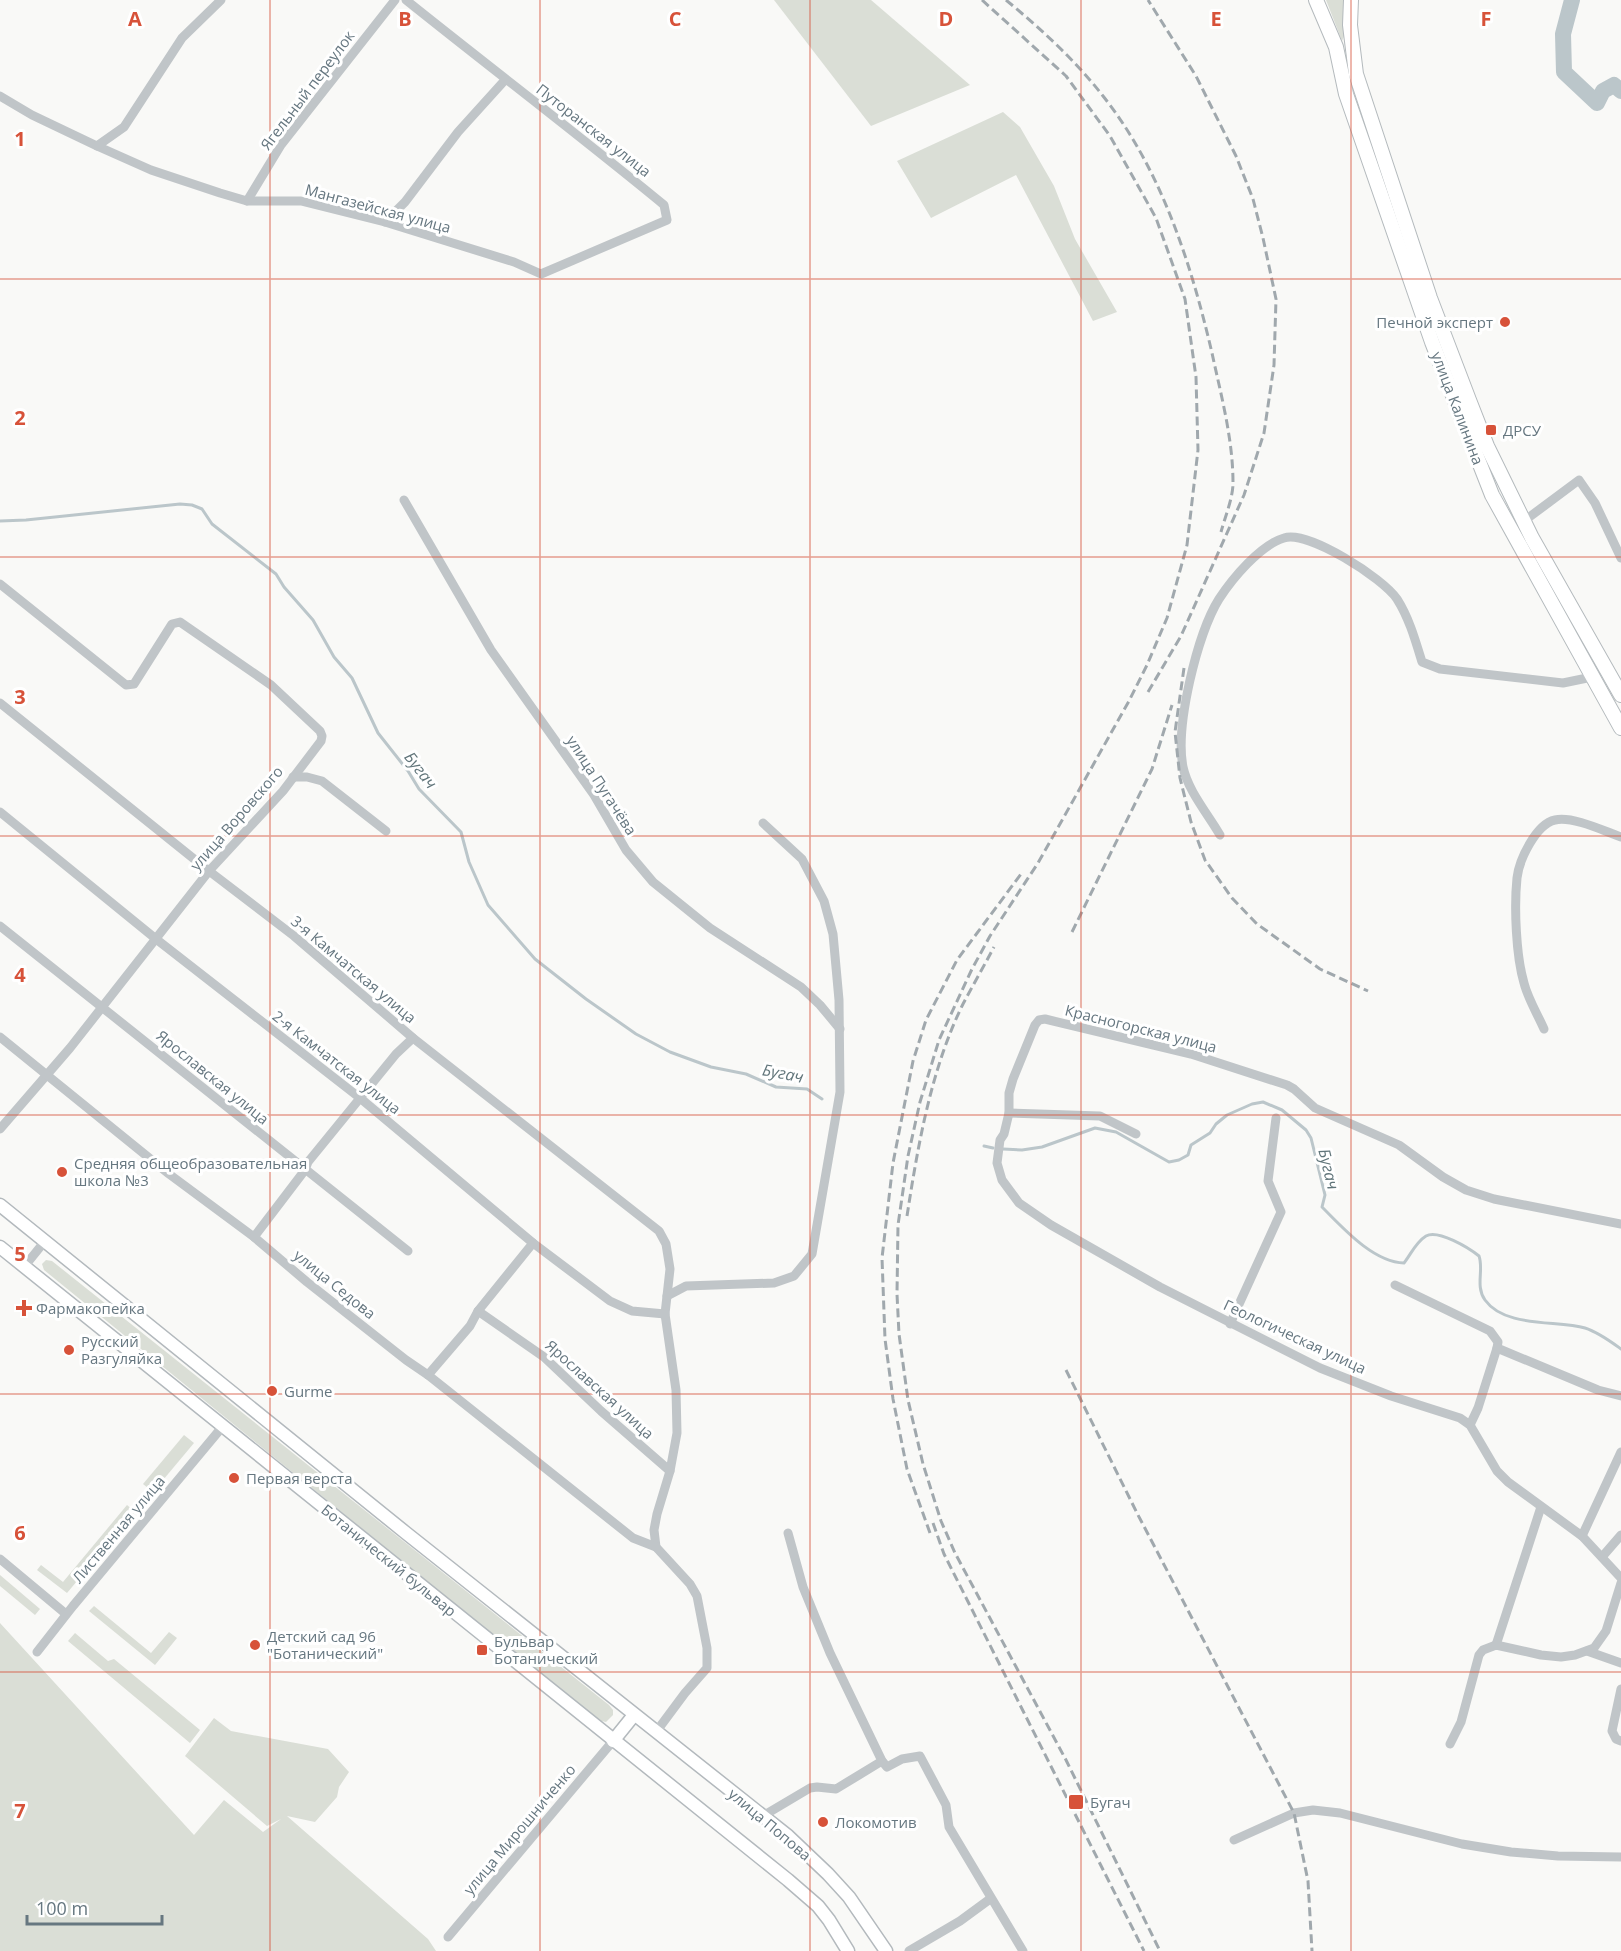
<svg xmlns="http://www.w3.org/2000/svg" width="1621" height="1951" font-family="'Open Sans',sans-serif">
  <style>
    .green { fill: #daded6 }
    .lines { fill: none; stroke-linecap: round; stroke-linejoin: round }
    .stream { stroke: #bbc6ca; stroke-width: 3 }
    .river { stroke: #bbc6ca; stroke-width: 16 }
    .secondary-casing { stroke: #b3b9bd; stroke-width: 15 }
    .primary-casing { stroke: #b4babd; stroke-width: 16 }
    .street { stroke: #c0c5c8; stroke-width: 9 }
    .secondary { stroke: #fff; stroke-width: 12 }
    .primary { stroke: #fff; stroke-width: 14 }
    .rail { stroke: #a0a8ad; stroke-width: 3; stroke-dasharray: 9 4.5; stroke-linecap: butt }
    .grid { fill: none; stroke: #d75239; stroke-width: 1.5; stroke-opacity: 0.55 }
    .poi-dot { fill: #d75239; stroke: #fff; stroke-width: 2 }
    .labels { text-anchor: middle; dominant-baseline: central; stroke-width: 6; stroke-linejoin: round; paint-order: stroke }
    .street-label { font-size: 15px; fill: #667780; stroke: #fff }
    .poi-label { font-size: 15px; fill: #667780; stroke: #fff; text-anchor: start }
    .water-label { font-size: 16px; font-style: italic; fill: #61757a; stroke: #fff }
    .grid-label { font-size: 20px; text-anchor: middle; font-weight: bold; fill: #d75239; stroke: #fff; stroke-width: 6; stroke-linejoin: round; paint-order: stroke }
  </style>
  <rect width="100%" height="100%" fill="#f9f9f7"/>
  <g class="green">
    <path d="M774 0H871L970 85 871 126Z"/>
    <path d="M1326 0H1345V34L1342 41Z"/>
    <path d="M1003 112 1020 127 1054 186 1075 239 1117 312 1093 321 1016 175 931 218 897 161Z"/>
    <path d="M46 1260 52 1261 609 1705 613 1710V1715L606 1722 597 1720 44 1270 42 1264Z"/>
    <path d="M184 1435 194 1443 153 1492 143 1484Z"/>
    <path d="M127 1505 135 1512 67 1593 37 1570 41 1565 63 1582Z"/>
    <path d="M0 1575 40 1609 35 1615 0 1586Z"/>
    <path d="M94 1606 151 1653 169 1632 177 1638 155 1665 89 1611Z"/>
    <path d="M0 1623 194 1835 224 1800 263 1832 281 1819 267 1826 185 1756 214 1718 231 1731 328 1749 349 1772 339 1787 337 1797 315 1822 287 1816 428 1939 436 1951H0Z"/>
    <path d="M75 1633 108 1661 114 1659 200 1730 190 1743 68 1641Z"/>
  </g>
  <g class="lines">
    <g class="stream">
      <path d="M0 521 26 520 180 504 192 505 202 509 212 524 276 574 284 587 313 620 334 657 352 678 378 733 408 771 419 789 461 832 469 862 488 905 535 959 586 999 636 1034 670 1052 711 1067 746 1074 776 1087 807 1089 822 1099"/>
      <path d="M984 1146 993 1148"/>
      <path d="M1003 1149 1022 1150 1042 1147 1095 1128 1116 1132 1169 1162 1179 1160 1188 1155 1191 1145 1210 1133 1216 1124 1227 1115 1252 1104 1263 1102 1282 1110 1306 1130 1311 1138 1325 1195 1322 1207C1343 1228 1373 1262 1404 1263 1411 1254 1416 1242 1426 1236 1438 1229 1469 1248 1479 1256 1484 1270 1475 1286 1485 1300 1505 1328 1557 1320 1585 1328 1598 1332 1610 1341 1621 1349"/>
    </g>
    <path class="river" d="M1572 0 1563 34 1564 72 1597 103 1603 91 1614 85 1621 91"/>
    <defs>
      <g id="secondary">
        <path d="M0 1205 406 1533 788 1836 828 1874 849 1897 886 1951"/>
        <path d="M0 1247 788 1880 818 1906 829 1920 848 1951"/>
        <path d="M613 1741 634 1715"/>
      </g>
      <g id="primary">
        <path d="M1316 0 1336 47 1346 94 1432 342 1492 495 1621 728"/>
        <path d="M1351 0 1350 25 1356 74 1430 298 1469 400 1487 446 1532 538 1621 695"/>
      </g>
    </defs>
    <use href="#secondary" class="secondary-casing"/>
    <use href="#primary" class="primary-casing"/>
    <g class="street">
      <path d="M0 96 32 115 97 146 151 170 220 193 247 201H301L385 222 514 262 541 274 667 220 664 205C579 135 492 69 406 0"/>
      <path d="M97 146 124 127 182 38 221 0"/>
      <path d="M247 201 281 145 395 0"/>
      <path d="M385 222 405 202 458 132 505 80"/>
      <path d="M404 500 491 650 594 795 626 850 653 882 710 928 801 987 820 1005 840 1029"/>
      <path d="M1524 521 1579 480 1595 503 1621 558"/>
      <path d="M0 584 126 685 134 684 172 624 180 622 271 685 320 731 322 736 321 741 283 791 209 871 70 1048 0 1129"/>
      <path d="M0 703 209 871 294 936 413 1038 659 1231 666 1244 670 1269 665 1314 676 1390 677 1433 670 1471 657 1514 654 1530 656 1547 690 1584 697 1596 707 1648V1668L685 1693 656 1732"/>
      <path d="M293 777H307L322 781 386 831"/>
      <path d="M0 812 156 939 360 1098 533 1243 610 1301 632 1311 665 1314"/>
      <path d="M1220 835C1208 814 1188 791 1183 767 1175 727 1197 634 1219 599 1232 579 1260 545 1284 538 1308 530 1383 578 1397 599 1409 618 1415 639 1422 662L1440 669 1563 683 1592 677"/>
      <path d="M0 926 408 1251"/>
      <path d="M1544 1029C1538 1015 1528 999 1524 983 1516 956 1514 907 1517 878 1519 860 1536 824 1555 820 1573 816 1604 831 1621 837"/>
      <path d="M0 1037 169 1174 254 1237 307 1282 406 1360 428 1375 633 1538 656 1547"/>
      <path d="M1009 1113 1100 1116 1136 1134"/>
      <path d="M1621 1224 1494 1199 1466 1190 1443 1177 1399 1145 1315 1108 1294 1089 1287 1085 1191 1054 1045 1019 1039 1020 1035 1025 1013 1079 1009 1093V1113L1004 1134 1000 1140 997 1163 1002 1180 1019 1203 1051 1225 1160 1287 1320 1368 1391 1396 1460 1418 1470 1425 1497 1471 1508 1482 1582 1536 1621 1578"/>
      <path d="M254 1237 305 1170 308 1162 396 1054 413 1038"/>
      <path d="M24 1267 45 1241"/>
      <path d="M1395 1285 1490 1331 1498 1342 1497 1348 1598 1390 1621 1396"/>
      <path d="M667 1296 686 1286 774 1283 794 1276 812 1254 840 1092 839 1000 833 934 824 901 802 859 763 823"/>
      <path d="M478 1311 544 1357 601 1411 670 1471"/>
      <path d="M1230 1324 1281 1212 1268 1181 1276 1118"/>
      <path d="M428 1375 470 1326 478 1311 533 1243"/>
      <path d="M1470 1425 1478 1408 1497 1348"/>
      <path d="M788 1533 803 1587 830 1653 882 1761 887 1767 902 1759 920 1756 946 1805 949 1827 1023 1951"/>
      <path d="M1582 1536 1621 1452"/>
      <path d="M1602 1557 1621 1535"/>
      <path d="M0 1559 66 1614"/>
      <path d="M1496 1645 1541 1507"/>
      <path d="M1587 1651 1621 1663"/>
      <path d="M37 1652 73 1606 223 1426"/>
      <path d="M1621 1689 1612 1731 1616 1739 1621 1741"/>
      <path d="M1450 1744 1461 1722 1479 1655 1483 1650 1496 1645 1541 1655 1561 1657 1575 1655 1594 1648 1606 1631 1621 1583"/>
      <path d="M763 1816 810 1788 817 1787 836 1789 882 1761"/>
      <path d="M1234 1840 1294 1813 1313 1810 1340 1813 1462 1844 1511 1852 1558 1856 1621 1857"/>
      <path d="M448 1937 613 1741"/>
      <path d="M909 1951 960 1921 990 1899"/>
    </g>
    <use href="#secondary" class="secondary"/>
    <use href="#primary" class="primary"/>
    <g class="rail">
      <path d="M982 0 1066 76 1110 136 1156 218 1185 299 1196 377 1198 450 1187 545 1167 618 1147 665 1129 701 1038 863 990 936 972 969 939 1040 920 1102 908 1156 898 1225 897 1294 899 1334 908 1400 923 1464 941 1521 955 1553 1066 1760 1160 1951"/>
      <path d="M1006 0C1041 29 1075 60 1103 96 1161 169 1191 263 1212 353 1221 395 1233 439 1233 483 1233 498 1225 517 1221 532"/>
      <path d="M1184 668 1175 732 1180 778 1191 822 1205 860 1232 898 1257 924 1320 969 1368 991"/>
      <path d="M1148 692 1181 636 1244 495 1264 433 1274 365 1276 299 1263 238 1253 199 1236 156 1196 76 1148 0"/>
      <path d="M1072 932 1152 769 1172 705"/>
      <path d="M907 1216C918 1145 931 1069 963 1004 973 985 984 966 994 947"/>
      <path d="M1066 1370 1138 1515 1294 1813 1308 1881 1312 1951"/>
      <path d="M933 1523 944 1554 1144 1951"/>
      <path d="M930 1533 907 1469 893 1399 885 1339 882 1258 893 1163 913 1061 926 1020 957 960 1021 874"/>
    </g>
  </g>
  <path class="grid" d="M270 0V1951M540 0V1951M810 0V1951M1081 0V1951M1351 0V1951M0 279H1621M0 557H1621M0 836H1621M0 1115H1621M0 1394H1621M0 1672H1621"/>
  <g class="poi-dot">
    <circle cx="1505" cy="322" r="6"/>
    <rect x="1485" y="424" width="12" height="12" rx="3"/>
    <circle cx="62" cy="1172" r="6"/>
    <path d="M21 1299h6v6h6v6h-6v6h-6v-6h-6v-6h6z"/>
    <circle cx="69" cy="1350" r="6"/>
    <circle cx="272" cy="1391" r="6"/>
    <circle cx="234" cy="1478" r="6"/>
    <circle cx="255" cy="1645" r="6"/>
    <rect x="476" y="1644" width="12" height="12" rx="3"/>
    <rect x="1068" y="1794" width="16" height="16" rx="3"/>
    <circle cx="823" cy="1822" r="6"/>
  </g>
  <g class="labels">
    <g class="street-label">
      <text transform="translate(307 90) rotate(-53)">Ягельный переулок</text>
      <text transform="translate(594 130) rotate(38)">Путоранская улица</text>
      <text transform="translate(378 208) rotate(15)">Мангазейская улица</text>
      <text transform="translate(1458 408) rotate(69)">улица Калинина</text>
      <text transform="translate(602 785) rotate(57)">улица Пугачёва</text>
      <text transform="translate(236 818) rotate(-49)">улица Воровского</text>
      <text transform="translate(354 969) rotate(40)">3-я Камчатская улица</text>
      <text transform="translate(1141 1028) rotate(14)">Красногорская улица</text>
      <text transform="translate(337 1062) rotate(38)">2-я Камчатская улица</text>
      <text transform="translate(213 1077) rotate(39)">Ярославская улица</text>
      <text transform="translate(335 1284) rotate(39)">улица Седова</text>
      <text transform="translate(1295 1336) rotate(25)">Геологическая улица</text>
      <text transform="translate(600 1389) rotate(42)">Ярославская улица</text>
      <text transform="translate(118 1529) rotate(-50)">Лиственная улица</text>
      <text transform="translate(389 1560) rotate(39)">Ботанический бульвар</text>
      <text transform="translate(770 1824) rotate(40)">улица Попова</text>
      <text transform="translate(519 1829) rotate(-50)">улица Мирошниченко</text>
    </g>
    <g class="poi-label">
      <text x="1493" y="322" text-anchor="end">Печной эксперт</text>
      <text x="1503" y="430">ДРСУ</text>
      <text x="74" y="1163">Средняя общеобразовательная<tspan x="74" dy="17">школа №3</tspan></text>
      <text x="36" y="1308">Фармакопейка</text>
      <text x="81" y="1341">Русский<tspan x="81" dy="17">Разгуляйка</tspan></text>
      <text x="284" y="1391">Gurme</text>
      <text x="246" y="1478">Первая верста</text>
      <text x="267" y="1636">Детский сад 96<tspan x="267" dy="17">"Ботанический"</tspan></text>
      <text x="494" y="1641">Бульвар<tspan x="494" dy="17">Ботанический</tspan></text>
      <text x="1090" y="1802">Бугач</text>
      <text x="835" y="1822">Локомотив</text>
    </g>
    <g class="water-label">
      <text transform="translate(421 770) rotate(52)">Бугач</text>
      <text transform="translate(783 1073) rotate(11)">Бугач</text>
      <text transform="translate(1329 1169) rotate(76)">Бугач</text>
    </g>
  </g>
  <g class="grid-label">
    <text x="135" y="26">A</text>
    <text x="405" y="26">B</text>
    <text x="675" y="26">C</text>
    <text x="946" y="26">D</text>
    <text x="1216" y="26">E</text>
    <text x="1486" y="26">F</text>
    <text x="20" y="146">1</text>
    <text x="20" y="425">2</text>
    <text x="20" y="704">3</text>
    <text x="20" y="982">4</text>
    <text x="20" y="1261">5</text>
    <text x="20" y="1540">6</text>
    <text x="20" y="1818">7</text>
  </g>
  <path d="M27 1915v9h135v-9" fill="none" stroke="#667780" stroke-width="3"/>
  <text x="36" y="1915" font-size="18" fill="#667780" stroke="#ffffff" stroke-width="4.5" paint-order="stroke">100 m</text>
</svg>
